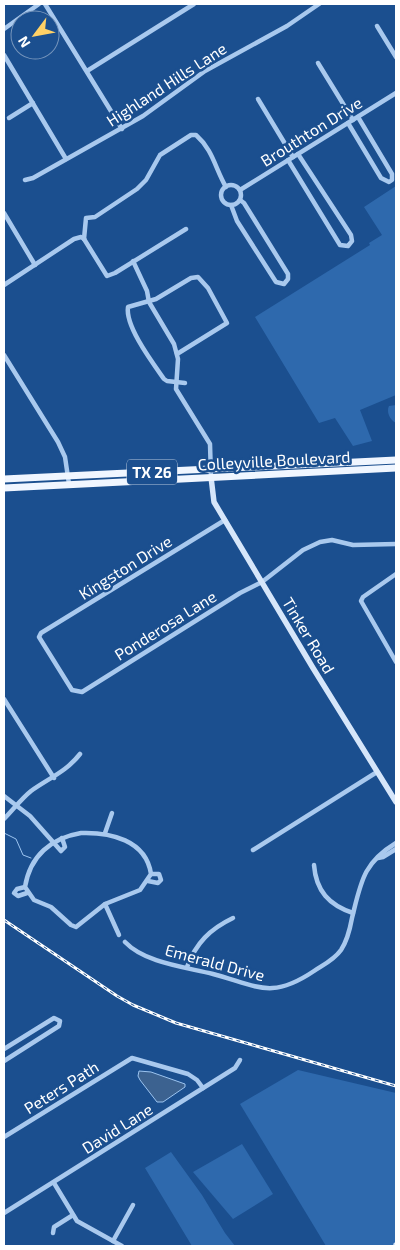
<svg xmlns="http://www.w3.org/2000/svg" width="400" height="1250" font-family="'Exo 2',sans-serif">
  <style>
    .green { fill: #2e69ad }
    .water { fill: #3c6290; stroke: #9cc4f0 }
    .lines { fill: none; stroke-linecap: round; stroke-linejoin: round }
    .stream { stroke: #9cc4f0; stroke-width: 1 }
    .minor { stroke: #a9c9ee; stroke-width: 4.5 }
    .secondary { stroke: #d6e6fa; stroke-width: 5.5 }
    .primary { stroke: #f0f6ff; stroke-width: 7 }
    .rail-casing { stroke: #fff; stroke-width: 3 }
    .rail { stroke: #1b4f8f; stroke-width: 1; stroke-dasharray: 4; stroke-linecap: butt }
    .labels { text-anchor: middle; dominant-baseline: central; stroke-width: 5; stroke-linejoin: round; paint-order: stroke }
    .shield { fill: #1b4f8f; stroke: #bbcadd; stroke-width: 1 }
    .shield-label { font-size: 15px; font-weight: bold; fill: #fff }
    .street-label { font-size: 16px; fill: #fff; stroke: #1b4f8f }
  </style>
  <rect width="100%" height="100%" fill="#1b4f8f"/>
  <g class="green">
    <path d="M396 186V395L360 410 372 441 353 446 335 418 319 423 255 317 370 245 369 243 382 235 364 207Z"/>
    <path d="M396 405V423C390 420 386 412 389 406Z"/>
    <path d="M298 1070 396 1093V1239L394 1246H326L240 1104Z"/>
    <path d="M242 1144 273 1194 233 1219 193 1172Z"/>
    <path d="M171 1152 202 1195 225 1233 235 1246H192L145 1168Z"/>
  </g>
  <path class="water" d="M139 1071 151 1072 185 1084V1087L163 1102H157L140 1080 138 1076Z"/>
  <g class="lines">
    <path class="stream" d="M4 833 16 839 23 855 31 858"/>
    <g class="minor">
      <path d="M45 4 122 129"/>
      <path d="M377 26 396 57"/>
      <path d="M4 29 39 4"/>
      <path d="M4 55 66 159"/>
      <path d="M318 63 353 120"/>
      <path d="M87 71 194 4"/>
      <path d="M258 99 293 157"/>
      <path d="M9 118 33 103"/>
      <path d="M348 123 381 178 389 182 392 180V174L358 117"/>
      <path d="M288 160 340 245 348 246 352 241 351 235 298 154"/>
      <path d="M25 180 33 178 143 116 205 71 287 26 319 4"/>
      <circle cx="231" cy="195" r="10"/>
      <path d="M240 190 396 93"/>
      <path d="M231 205 237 221 276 282 284 284 288 279V274L244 203 240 200"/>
      <path d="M4 213 35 265"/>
      <path d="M84 239 86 218 95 217 137 189 146 180 160 155 191 135H196C213 150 215 168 226 187"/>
      <path d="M84 239 107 276 115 273 186 229"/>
      <path d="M133 261 147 291 149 302 174 344 178 359 176 389 210 444 211 477"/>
      <path d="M4 285 74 239 81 237 84 239"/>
      <path d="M177 354 227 323 208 288 198 277 191 278 156 299 128 307C125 326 152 362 164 379L167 381 185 383"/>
      <path d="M4 355 58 442 65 457 69 484"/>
      <path d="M225 520 41 633 39 637 72 690 82 692 240 593 262 582 303 550 320 542 332 540 353 545 396 544"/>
      <path d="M396 574 363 597 361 601 396 662"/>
      <path d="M4 699 54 778"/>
      <path d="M4 796 30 816 61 851 65 847 62 838"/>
      <path d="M4 819C13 810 21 799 31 791 49 778 66 772 80 754"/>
      <path d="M81 833C110 832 146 840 151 874L140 890 105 904 76 927 71 925 51 907 34 900 25 887C30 856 51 838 81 833Z"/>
      <path d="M105 833 112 813"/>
      <path d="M253 850 377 772"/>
      <path d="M378 858 383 857 396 849"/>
      <path d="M314 865C316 891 329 905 353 913"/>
      <path d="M148 881 158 883 161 880 159 874H151"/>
      <path d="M25 887 17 889 14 893 18 896 27 893"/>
      <path d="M105 904 119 935"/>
      <path d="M125 942C145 963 185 967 213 974 258 986 271 1000 314 971 323 965 334 960 341 950 347 941 350 929 352 918 361 882 363 863 396 843"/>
      <path d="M187 967C196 943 210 929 233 918"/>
      <path d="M4 1049 54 1018 60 1021 59 1026 4 1061"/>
      <path d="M4 1137 132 1058 188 1074 197 1080 203 1088"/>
      <path d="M54 1183 77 1221 122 1246"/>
      <path d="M4 1213 235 1068 240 1060"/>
      <path d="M53 1233 54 1227 73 1215"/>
      <path d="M113 1241 133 1205"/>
    </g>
    <g class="secondary">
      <path d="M211 477 214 502 313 668 396 802"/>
      <path d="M396 1246V1245"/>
    </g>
    <g class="primary">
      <path d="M4 479 396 460"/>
      <path d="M4 488 396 468"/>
    </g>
    <defs>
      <path id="rail" d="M4 920 117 996 133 1005 176 1023 396 1086"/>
    </defs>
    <use href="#rail" class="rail-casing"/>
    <use href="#rail" class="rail"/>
  </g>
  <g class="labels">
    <rect class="shield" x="127" y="459.5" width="50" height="25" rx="4"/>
    <g class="shield-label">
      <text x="152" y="472">TX 26</text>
    </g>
    <g class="street-label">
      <text transform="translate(166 84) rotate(-33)">Highland Hills Lane</text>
      <text transform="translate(311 131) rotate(-32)">Brouthton Drive</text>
      <text transform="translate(274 460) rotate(-3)">Colleyville Boulevard</text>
      <text transform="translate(125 567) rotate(-32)">Kingston Drive</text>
      <text transform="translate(165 625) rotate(-32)">Ponderosa Lane</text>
      <text transform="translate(309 635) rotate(59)">Tinker Road</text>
      <text transform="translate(215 962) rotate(15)">Emerald Drive</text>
      <text transform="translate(61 1087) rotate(-32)">Peters Path</text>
      <text transform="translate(117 1128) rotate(-32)">David Lane</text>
    </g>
  </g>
  <rect width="400" height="1250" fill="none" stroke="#ffffff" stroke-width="10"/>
  <g transform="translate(35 35) rotate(238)"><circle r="24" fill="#1b4f8f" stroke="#7695bc"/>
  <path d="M0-4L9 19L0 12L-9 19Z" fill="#ffd166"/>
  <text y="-8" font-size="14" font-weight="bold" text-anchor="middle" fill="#ffffff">N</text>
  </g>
</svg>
